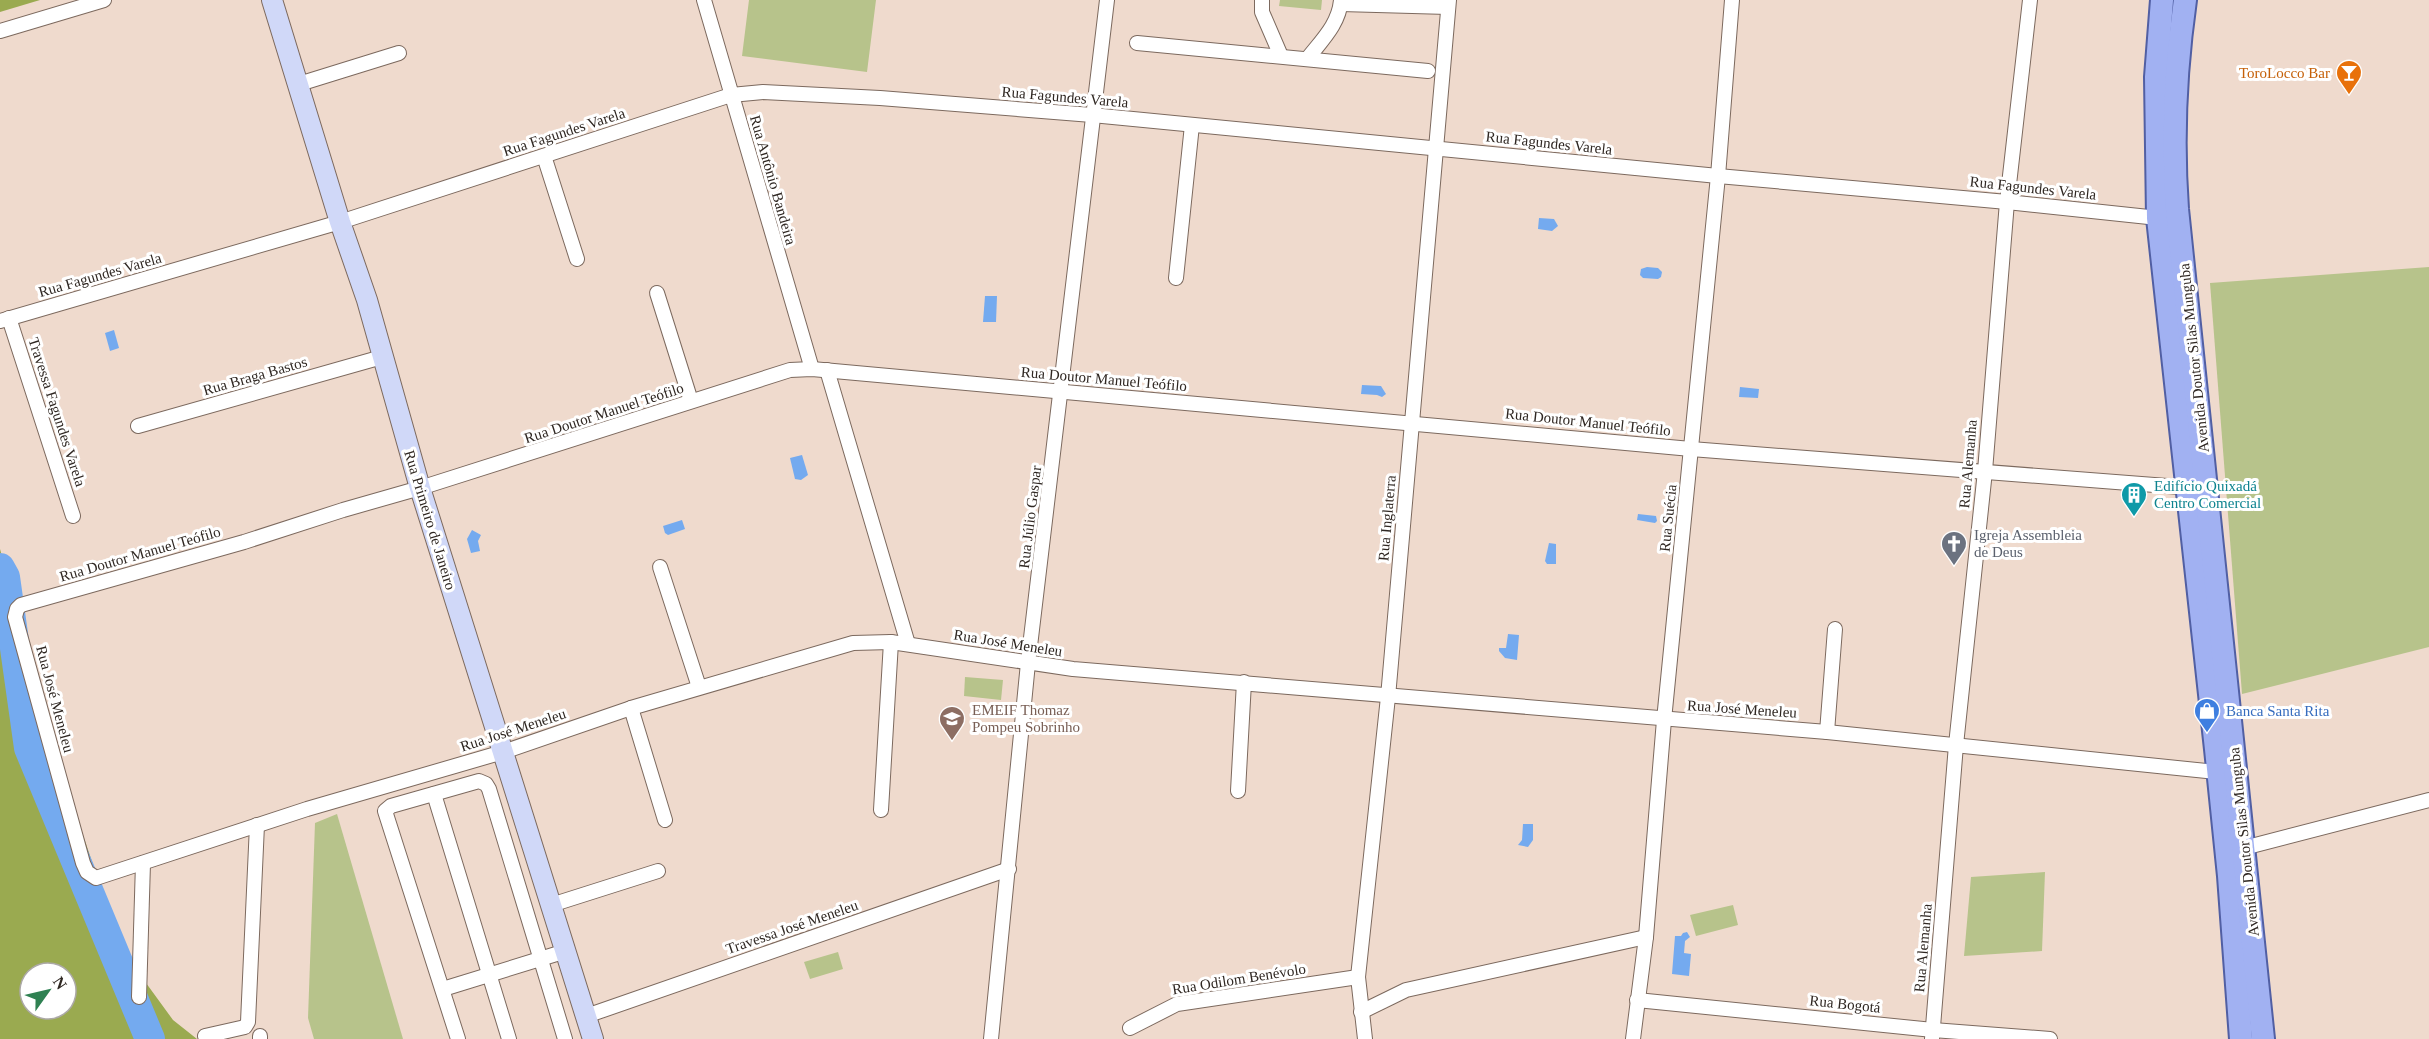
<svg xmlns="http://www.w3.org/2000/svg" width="2429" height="1039" font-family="Georgia,serif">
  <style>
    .green { fill: #b7c38b }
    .forest { fill: #9aaa50; fill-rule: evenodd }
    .water { fill: #74aaef }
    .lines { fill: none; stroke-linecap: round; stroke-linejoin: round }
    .river { stroke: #74aaef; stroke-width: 30 }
    .street-casing { stroke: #7c695e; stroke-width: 16 }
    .secondary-casing { stroke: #7c695e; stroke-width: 22 }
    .primary-casing { stroke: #515fa3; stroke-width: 26 }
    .street { stroke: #fff; stroke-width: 14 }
    .secondary { stroke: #d0d8f8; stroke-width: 20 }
    .primary { stroke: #a1b1f2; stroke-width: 22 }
    .labels { text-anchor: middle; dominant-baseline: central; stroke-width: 6; stroke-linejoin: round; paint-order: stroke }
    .food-label { font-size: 15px; fill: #c56008; stroke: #fff; text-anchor: end }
    .street-label { font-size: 15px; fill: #2f2722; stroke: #fff }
    .culture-label { font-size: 15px; fill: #0d838f; stroke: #fff; text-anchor: start }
    .worship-label { font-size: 15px; fill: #5b616d; stroke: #fff; text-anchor: start }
    .education-label { font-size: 15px; fill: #785e54; stroke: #fff; text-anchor: start }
    .shop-label { font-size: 15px; fill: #366cbe; stroke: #fff; text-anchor: start }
  </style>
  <rect width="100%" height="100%" fill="#efdacd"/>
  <g class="green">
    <path d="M749 0H876L867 72 742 56Z"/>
    <path d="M1280 0H1322L1321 10 1279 6Z"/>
    <path d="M2429 267V647L2242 694 2210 283Z"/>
    <path d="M965 677 1003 680 1001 700 964 696Z"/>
    <path d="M337 814 403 1039H314L308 1018 315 823Z"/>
    <path d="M2045 872 2042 951 1964 956 1971 877Z"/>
    <path d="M1733 905 1738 925 1696 936 1690 915Z"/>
    <path d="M838 952 843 969 810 979 804 962Z"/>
  </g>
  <g class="forest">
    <path d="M0 0H40L0 12Z"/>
    <path d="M0 549 66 785 122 950 173 1020 197 1039H0ZM30 973H66V1009H30Z"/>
  </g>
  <g class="water">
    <path d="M1539 218 1554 219 1558 226 1552 231 1538 229Z"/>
    <path d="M1647 267 1658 268 1662 272 1661 277 1658 279 1643 278 1640 275 1641 269Z"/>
    <path d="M985 296H997L996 322H983Z"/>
    <path d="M114 330 119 348 110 351 105 333Z"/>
    <path d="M1362 385 1381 386 1386 394 1382 397 1377 395 1361 394Z"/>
    <path d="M1740 387 1759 389 1758 398 1739 397Z"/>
    <path d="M802 455 808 475 801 480 795 479 790 458Z"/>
    <path d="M1638 514 1656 516 1657 521 1655 523 1637 520Z"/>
    <path d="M682 520 685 529 668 535 665 533 663 526Z"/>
    <path d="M472 530 481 535 478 541 480 551 471 553 467 539Z"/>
    <path d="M1549 543 1556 544V564H1547L1545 561Z"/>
    <path d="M1508 634 1519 635 1517 660 1505 658 1499 651V648H1506Z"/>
    <path d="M1523 824H1533V840L1528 847 1518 845 1522 840Z"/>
    <path d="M1687 932 1690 937 1685 941 1684 953 1691 954 1689 976 1672 974 1675 936H1681L1683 933Z"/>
  </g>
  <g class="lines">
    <path class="river" d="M0 568 5 577 29 748 150 1039"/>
    <defs>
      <g id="street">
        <path d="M704 0 812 369"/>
        <path d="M1262 0V12L1281 56"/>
        <path d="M1341 4 1448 7"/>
        <path d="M0 31 104 0"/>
        <path d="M1137 43 1428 71"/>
        <path d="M1308 58C1322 40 1339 24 1341 0"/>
        <path d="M299 84 399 53"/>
        <path d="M544 156 577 259"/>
        <path d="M1176 278 1192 125"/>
        <path d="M657 293 691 401"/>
        <path d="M9 318 73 516"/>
        <path d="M0 321 340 222 731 95 763 92 880 98 1092 115 1718 176 2007 202 2158 218"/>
        <path d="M827 370 908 644"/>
        <path d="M138 426 382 357"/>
        <path d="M2193 488 1691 449 812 369 790 370 420 488 343 510 244 542 21 605 17 609 15 617 83 863 87 872 96 878 307 809 503 752 631 708 853 643 891 642 1073 669 1827 732 2226 773"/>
        <path d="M660 567 699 687"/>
        <path d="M631 708 665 820"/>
        <path d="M1827 732 1835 629"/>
        <path d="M1238 791 1244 682"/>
        <path d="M434 794 509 1039"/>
        <path d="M881 810 891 642"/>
        <path d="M2236 850 2429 800"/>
        <path d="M551 905 658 871"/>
        <path d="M443 989 566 951"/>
        <path d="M139 997 143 863"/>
        <path d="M1637 1000 1933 1030 2050 1039"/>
        <path d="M1361 1012 1406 990 1646 937"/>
        <path d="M586 1016 1009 869"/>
        <path d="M1130 1028 1177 1004 1358 977"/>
        <path d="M205 1036 245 1027 248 1022 257 825"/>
        <path d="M260 1036V1039"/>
        <path d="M458 1039 385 811 391 806 479 781 486 784 489 789 565 1039"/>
        <path d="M991 1039 1028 663 1107 0"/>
        <path d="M1365 1039 1358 977 1388 697 1449 0"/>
        <path d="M1633 1039 1646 937 1664 720 1718 176 1732 0"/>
        <path d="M1932 1039 1956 745 1985 471 2007 202 2030 0"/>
      </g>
      <path id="secondary" d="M272 0 340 222 367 300 420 488 593 1039"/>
      <g id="primary">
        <path d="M2162 0 2156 77 2158 218 2216 749 2229 876 2241 1039"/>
        <path d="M2185 0C2175 70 2172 139 2177 209L2263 1039"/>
      </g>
    </defs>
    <use href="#street" class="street-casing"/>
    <use href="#secondary" class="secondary-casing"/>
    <use href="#primary" class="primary-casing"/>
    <use href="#street" class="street"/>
    <use href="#secondary" class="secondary"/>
    <use href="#primary" class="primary"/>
  </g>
  <defs>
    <symbol id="bar-pin" viewBox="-11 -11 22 30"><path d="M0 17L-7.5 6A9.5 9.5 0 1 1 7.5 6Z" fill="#e8710a" stroke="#fff"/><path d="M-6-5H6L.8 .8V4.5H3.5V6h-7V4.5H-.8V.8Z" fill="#fff"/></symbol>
    <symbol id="building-pin" viewBox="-11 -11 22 30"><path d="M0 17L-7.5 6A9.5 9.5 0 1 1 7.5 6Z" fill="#0f9aa8" stroke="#fff"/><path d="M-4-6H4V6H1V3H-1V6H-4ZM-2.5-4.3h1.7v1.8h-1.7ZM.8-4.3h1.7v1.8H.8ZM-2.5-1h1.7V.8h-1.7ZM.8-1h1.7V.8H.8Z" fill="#fff"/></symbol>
    <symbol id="church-pin" viewBox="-11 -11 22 30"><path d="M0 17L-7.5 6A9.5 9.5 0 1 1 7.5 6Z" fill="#6b7280" stroke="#fff"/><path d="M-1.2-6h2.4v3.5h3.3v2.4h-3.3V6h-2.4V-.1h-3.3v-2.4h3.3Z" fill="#fff"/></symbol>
    <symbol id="shop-pin" viewBox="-11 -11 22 30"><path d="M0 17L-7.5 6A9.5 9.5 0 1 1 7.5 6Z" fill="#3f7fe0" stroke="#fff"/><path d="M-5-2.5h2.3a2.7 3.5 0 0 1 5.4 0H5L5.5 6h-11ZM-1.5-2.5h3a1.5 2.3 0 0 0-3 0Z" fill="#fff"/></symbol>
    <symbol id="school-pin" viewBox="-11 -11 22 30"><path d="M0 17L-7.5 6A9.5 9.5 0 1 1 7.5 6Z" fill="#8d6e63" stroke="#fff"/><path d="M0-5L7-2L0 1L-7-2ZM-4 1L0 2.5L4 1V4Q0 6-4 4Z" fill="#fff"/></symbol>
  </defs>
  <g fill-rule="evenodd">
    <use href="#bar-pin" x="2334" y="58" width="30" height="40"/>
    <use href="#building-pin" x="2119" y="480" width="30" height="40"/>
    <use href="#church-pin" x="1939" y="529" width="30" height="40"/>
    <use href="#shop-pin" x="2192" y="696" width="30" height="40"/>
    <use href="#school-pin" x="937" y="704" width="30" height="40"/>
  </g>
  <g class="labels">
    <g class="food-label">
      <text x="2330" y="73">ToroLocco Bar</text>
    </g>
    <g class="street-label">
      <text transform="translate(1065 97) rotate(5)">Rua Fagundes Varela</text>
      <text transform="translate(564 132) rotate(-18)">Rua Fagundes Varela</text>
      <text transform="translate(1549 143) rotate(6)">Rua Fagundes Varela</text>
      <text transform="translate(773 180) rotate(74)">Rua Antônio Bandeira</text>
      <text transform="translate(2033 188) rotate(6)">Rua Fagundes Varela</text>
      <text transform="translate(100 275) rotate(-16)">Rua Fagundes Varela</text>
      <text transform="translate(2194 358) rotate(-96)">Avenida Doutor Silas Munguba</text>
      <text transform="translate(255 376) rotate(-16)">Rua Braga Bastos</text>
      <text transform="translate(1104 379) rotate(5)">Rua Doutor Manuel Teófilo</text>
      <text transform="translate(57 412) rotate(72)">Travessa Fagundes Varela</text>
      <text transform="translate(604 413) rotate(-18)">Rua Doutor Manuel Teófilo</text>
      <text transform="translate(1588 422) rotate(6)">Rua Doutor Manuel Teófilo</text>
      <text transform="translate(1968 464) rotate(-85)">Rua Alemanha</text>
      <text transform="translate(1030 517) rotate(-83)">Rua Júlio Gaspar</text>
      <text transform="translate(1387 518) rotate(-85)">Rua Inglaterra</text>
      <text transform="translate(1668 518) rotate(-84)">Rua Suécia</text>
      <text transform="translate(430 520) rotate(73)">Rua Primeiro de Janeiro</text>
      <text transform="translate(140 554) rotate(-16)">Rua Doutor Manuel Teófilo</text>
      <text transform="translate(1008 643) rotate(9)">Rua José Meneleu</text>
      <text transform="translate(55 699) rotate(75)">Rua José Meneleu</text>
      <text transform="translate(1742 709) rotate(4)">Rua José Meneleu</text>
      <text transform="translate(513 730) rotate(-18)">Rua José Meneleu</text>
      <text transform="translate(2244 842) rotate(-96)">Avenida Doutor Silas Munguba</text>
      <text transform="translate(792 927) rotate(-19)">Travessa José Meneleu</text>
      <text transform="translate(1923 948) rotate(-85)">Rua Alemanha</text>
      <text transform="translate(1239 979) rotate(-9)">Rua Odilom Benévolo</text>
      <text transform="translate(1845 1004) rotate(6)">Rua Bogotá</text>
    </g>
    <g class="culture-label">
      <text x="2154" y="486">Edifício Quixadá<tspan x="2154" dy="17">Centro Comercial</tspan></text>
    </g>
    <g class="worship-label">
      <text x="1974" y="535">Igreja Assembleia<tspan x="1974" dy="17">de Deus</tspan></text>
    </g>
    <g class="education-label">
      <text x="972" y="710">EMEIF Thomaz<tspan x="972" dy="17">Pompeu Sobrinho</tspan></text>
    </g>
    <g class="shop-label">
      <text x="2226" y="711">Banca Santa Rita</text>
    </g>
  </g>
  <g transform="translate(48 991) rotate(56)"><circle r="28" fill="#ffffff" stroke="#aca9a7" stroke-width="1.5"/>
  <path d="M0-4.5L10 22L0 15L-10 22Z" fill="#2f8152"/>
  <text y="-9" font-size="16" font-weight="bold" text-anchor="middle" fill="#2f2722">N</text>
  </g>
</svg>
